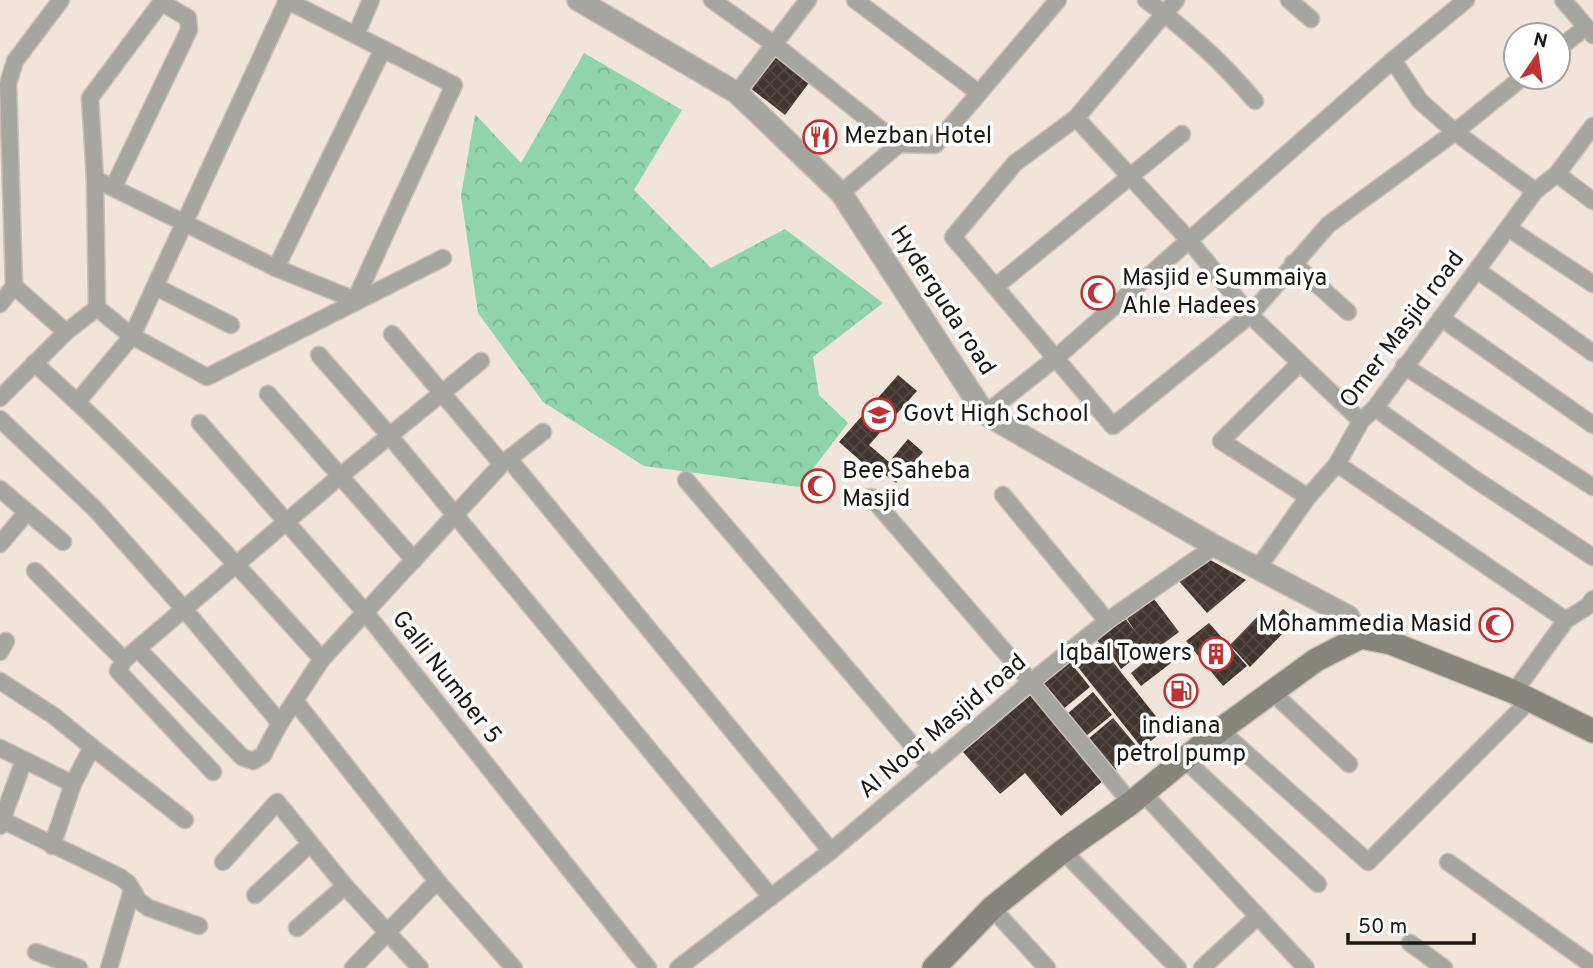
<svg xmlns="http://www.w3.org/2000/svg" width="1593" height="968" font-family="Overpass,sans-serif">
  <style>
    .park { fill: url(#park-crowns) }
    .building { fill: url(#building-cross-hatch) }
    .lines { fill: none; stroke-linecap: round; stroke-linejoin: round }
    .minor-casing { stroke: #cbc0b7; stroke-width: 19 }
    .tertiary-casing { stroke: #cbc0b7; stroke-width: 24 }
    .secondary-casing { stroke: #cbc0b7; stroke-width: 26 }
    .minor { stroke: #a7a59f; stroke-width: 16 }
    .tertiary { stroke: #a7a59f; stroke-width: 21 }
    .secondary { stroke: #87857c; stroke-width: 23 }
    .labels { text-anchor: middle; dominant-baseline: central; stroke-width: 7; stroke-linejoin: round; paint-order: stroke }
    .poi-label { font-size: 24px; fill: #1c1815; stroke: #fff; text-anchor: start }
    .street-label { font-size: 24px; fill: #1c1815; stroke: #fff }
  </style>
  <defs>
    <pattern id="park-crowns" width="20" height="18" patternUnits="userSpaceOnUse" patternTransform="scale(1.75)"><rect width="20" height="18" fill="#8fd4ab"/><path d="M2 6a3 3 0 1 1 6 0M12 15a3 3 0 1 1 6 0" fill="none" stroke="#7bb592"/></pattern>
    <pattern id="building-cross-hatch" width="8" height="8" patternUnits="userSpaceOnUse" patternTransform="scale(1.75)"><rect width="8" height="8" fill="#40352f"/><path d="M0 0l8 8M0 8l8-8" fill="none" stroke="#524944"/></pattern>
  </defs>
  <rect width="100%" height="100%" fill="#f1e5db"/>
  <path class="park" d="M584 53 682 110 634 190 711 268 785 229 883 303 813 357 819 395 848 423 799 487 644 466 543 402 478 313 461 196 475 114 521 163Z"/>
  <g class="building">
    <path d="M775 54 811 80 785 115 749 87Z"/>
    <path d="M898 375 917 391 869 445 889 462 908 439 923 452 896 483 883 473 878 476 839 442Z"/>
    <path d="M1205 557 1246 580 1207 613 1178 580Z"/>
    <path d="M1154 599 1179 632 1152 652 1149 647 1121 669 1107 647 1104 649 1096 639 1124 617 1135 631 1127 619Z"/>
    <path d="M1283 609 1296 620 1250 667 1230 645 1259 615 1269 624Z"/>
    <path d="M1209 623 1247 666 1223 686 1186 641Z"/>
    <path d="M1098 643 1166 729 1142 748 1074 662Z"/>
    <path d="M1160 649 1171 663 1141 686 1131 673Z"/>
    <path d="M1067 658 1090 687 1062 710 1038 681Z"/>
    <path d="M1093 692 1112 715 1086 736 1067 714Z"/>
    <path d="M1032 694 1104 780 1061 816 1025 773 1000 794 963 752Z"/>
    <path d="M1113 718 1140 750 1113 772 1087 740Z"/>
  </g>
  <g class="lines">
    <defs>
      <g id="minor">
        <path d="M712 0 775 45 899 144"/>
        <path d="M855 0 979 93"/>
        <path d="M1146 0C1184 28 1225 65 1255 101"/>
        <path d="M1176 0 1076 118 1015 163 953 237 1113 426 1250 315 1328 225 1455 132 1523 77"/>
        <path d="M1289 0 1311 19"/>
        <path d="M1563 0 1593 35"/>
        <path d="M356 35 371 0"/>
        <path d="M1558 49 1586 27"/>
        <path d="M1393 60 1420 101 1455 132 1535 191"/>
        <path d="M737 93 808 0"/>
        <path d="M1076 118 1188 239 1250 315 1361 421"/>
        <path d="M1557 174 1593 201"/>
        <path d="M95 179 276 268 355 300 454 85 286 0"/>
        <path d="M113 188 189 30 188 18 161 2"/>
        <path d="M841 193 899 144 935 145 1058 0"/>
        <path d="M1508 228 1593 284"/>
        <path d="M1293 263 1348 312"/>
        <path d="M276 268 383 49"/>
        <path d="M1477 270 1593 353"/>
        <path d="M14 286 66 332"/>
        <path d="M156 287 231 325"/>
        <path d="M995 287 1182 134"/>
        <path d="M0 304 14 286 8 84 15 61 61 0"/>
        <path d="M97 308 132 336 207 377 443 258"/>
        <path d="M1441 318 1593 425"/>
        <path d="M392 334 502 464"/>
        <path d="M319 355 389 435 771 897"/>
        <path d="M34 363C137 454 230 557 322 659"/>
        <path d="M1300 363 1221 441 1308 497"/>
        <path d="M1404 366 1593 487"/>
        <path d="M268 394 414 560"/>
        <path d="M0 398 66 332 97 308 95 179 90 98 163 0"/>
        <path d="M78 401 132 336 287 1"/>
        <path d="M1375 408 1473 478 1593 557"/>
        <path d="M985 414 1057 357 1393 60 1466 0"/>
        <path d="M0 419 95 509 184 609 280 723"/>
        <path d="M200 423 365 612 648 968"/>
        <path d="M509 459 831 851"/>
        <path d="M1337 464 1566 620"/>
        <path d="M686 480 931 767"/>
        <path d="M0 489 63 542"/>
        <path d="M1003 495 1107 621"/>
        <path d="M871 497 1031 682 1131 803"/>
        <path d="M0 544 27 512"/>
        <path d="M1258 568 1308 497 1337 464 1361 421 1375 408 1535 191 1557 174 1593 126"/>
        <path d="M35 571 124 660"/>
        <path d="M139 650 242 757 253 761 263 755 280 723 322 659 502 464 543 432"/>
        <path d="M0 652 6 641"/>
        <path d="M0 681 54 716 92 747 73 784 52 846"/>
        <path d="M1514 692 1566 620 1588 606 1593 599"/>
        <path d="M1273 693 1349 764"/>
        <path d="M295 701 437 881 514 968"/>
        <path d="M1220 730 1368 862 1531 699"/>
        <path d="M92 747 185 820"/>
        <path d="M0 748 73 784"/>
        <path d="M1185 760 1318 884"/>
        <path d="M213 772 118 671 124 660 339 477 481 361"/>
        <path d="M1142 792 1306 968"/>
        <path d="M2 820 24 760"/>
        <path d="M0 826 2 820 120 877 128 883 139 901 149 908 199 926"/>
        <path d="M1063 851 1178 968"/>
        <path d="M223 862 277 802 345 886 420 968"/>
        <path d="M1448 862 1593 966"/>
        <path d="M255 895 310 844"/>
        <path d="M992 908 1047 968"/>
        <path d="M297 928 345 886"/>
        <path d="M1410 943 1444 968"/>
        <path d="M36 952 79 968"/>
        <path d="M109 968 132 890"/>
        <path d="M353 968 437 881"/>
        <path d="M678 968 831 851 1031 682 1107 621 1215 546"/>
        <path d="M1202 968 1257 917"/>
      </g>
      <path id="tertiary" d="M578 0 737 93 841 193 985 414 1215 546 1348 616 1361 637"/>
      <path id="secondary" d="M934 968 992 908 1063 851 1131 803 1220 730 1316 660 1361 637 1391 643 1514 692 1593 731"/>
    </defs>
    <use href="#minor" class="minor-casing"/>
    <use href="#tertiary" class="tertiary-casing"/>
    <use href="#secondary" class="secondary-casing"/>
    <use href="#minor" class="minor"/>
    <use href="#tertiary" class="tertiary"/>
    <use href="#secondary" class="secondary"/>
  </g>
  <defs>
    <symbol id="restaurant-ring" viewBox="-11 -11 22 22"><circle r="9.5" fill="#fff" stroke="#c03132" stroke-width="1.5"/><path d="M-5-6h1v4h1v-4h1v4h1v-4h1v5L-1.5 .5V6h-2V.5L-5-1ZM5-6V6H3V1.5H1.5Q1.5-4 5-6Z" fill="#c03132"/></symbol>
    <symbol id="mosque-ring" viewBox="-11 -11 22 22"><circle r="9.5" fill="#fff" stroke="#c03132" stroke-width="1.5"/><path d="M3.5-4.9A6 6 0 1 0 3.5 4.9A5 5 0 1 1 3.5-4.9Z" fill="#c03132"/></symbol>
    <symbol id="school-ring" viewBox="-11 -11 22 22"><circle r="9.5" fill="#fff" stroke="#c03132" stroke-width="1.5"/><path d="M0-5L7-2L0 1L-7-2ZM-4 1L0 2.5L4 1V4Q0 6-4 4Z" fill="#c03132"/></symbol>
    <symbol id="building-ring" viewBox="-11 -11 22 22"><circle r="9.5" fill="#fff" stroke="#c03132" stroke-width="1.5"/><path d="M-4-6H4V6H1V3H-1V6H-4ZM-2.5-4.3h1.7v1.8h-1.7ZM.8-4.3h1.7v1.8H.8ZM-2.5-1h1.7V.8h-1.7ZM.8-1h1.7V.8H.8Z" fill="#c03132"/></symbol>
    <symbol id="fuel-ring" viewBox="-11 -11 22 22"><circle r="9.5" fill="#fff" stroke="#c03132" stroke-width="1.5"/><path d="M-5.5-6h7V0h2V4h1.3V-2.5L3-4.5l.8-.8L6-3V5H2.5V1h-1V6h-7ZM-4.2-4.7v3.2H.2V-4.7Z" fill="#c03132"/></symbol>
  </defs>
  <g fill-rule="evenodd">
    <use href="#restaurant-ring" x="801" y="118" width="38" height="38"/>
    <use href="#mosque-ring" x="1079" y="274" width="38" height="38"/>
    <use href="#school-ring" x="860" y="396" width="38" height="38"/>
    <use href="#mosque-ring" x="799" y="467" width="38" height="38"/>
    <use href="#mosque-ring" x="1477" y="606" width="38" height="38"/>
    <use href="#building-ring" x="1197" y="635" width="38" height="38"/>
    <use href="#fuel-ring" x="1162" y="672" width="38" height="38"/>
  </g>
  <g class="labels">
    <g class="poi-label">
      <text x="844" y="137">Mezban Hotel</text>
      <text x="1122" y="279">Masjid e Summaiya<tspan x="1122" dy="28">Ahle Hadees</tspan></text>
      <text x="903" y="415">Govt High School</text>
      <text x="842" y="472">Bee Saheba<tspan x="842" dy="28">Masjid</tspan></text>
      <text x="1472" y="625" text-anchor="end">Mohammedia Masid</text>
      <text x="1192" y="654" text-anchor="end">Iqbal Towers</text>
      <text x="1181" y="727" text-anchor="middle">indiana<tspan x="1181" dy="28">petrol pump</tspan></text>
    </g>
    <g class="street-label">
      <text transform="translate(942 301) rotate(57)">Hyderguda road</text>
      <text transform="translate(1403 330) rotate(-53)">Omer Masjid road</text>
      <text transform="translate(446 678) rotate(52)">Galli Number 5</text>
      <text transform="translate(943 727) rotate(-40)">AI Noor Masjid road</text>
    </g>
  </g>
  <g transform="translate(1537 56) rotate(13)"><circle r="33" fill="#ffffff" stroke="#a4a3a1" stroke-width="2"/>
  <path d="M0-5L12 26L0 18L-12 26Z" fill="#c03132"/>
  <text y="-10" font-size="19" font-weight="bold" text-anchor="middle" fill="#1c1815">N</text>
  </g>
  <path d="M1348 933v10h126v-10" fill="none" stroke="#1c1815" stroke-width="3.5"/>
  <text x="1358" y="933" font-size="21" fill="#1c1815" stroke="#ffffff" stroke-width="5" paint-order="stroke">50 m</text>
</svg>
